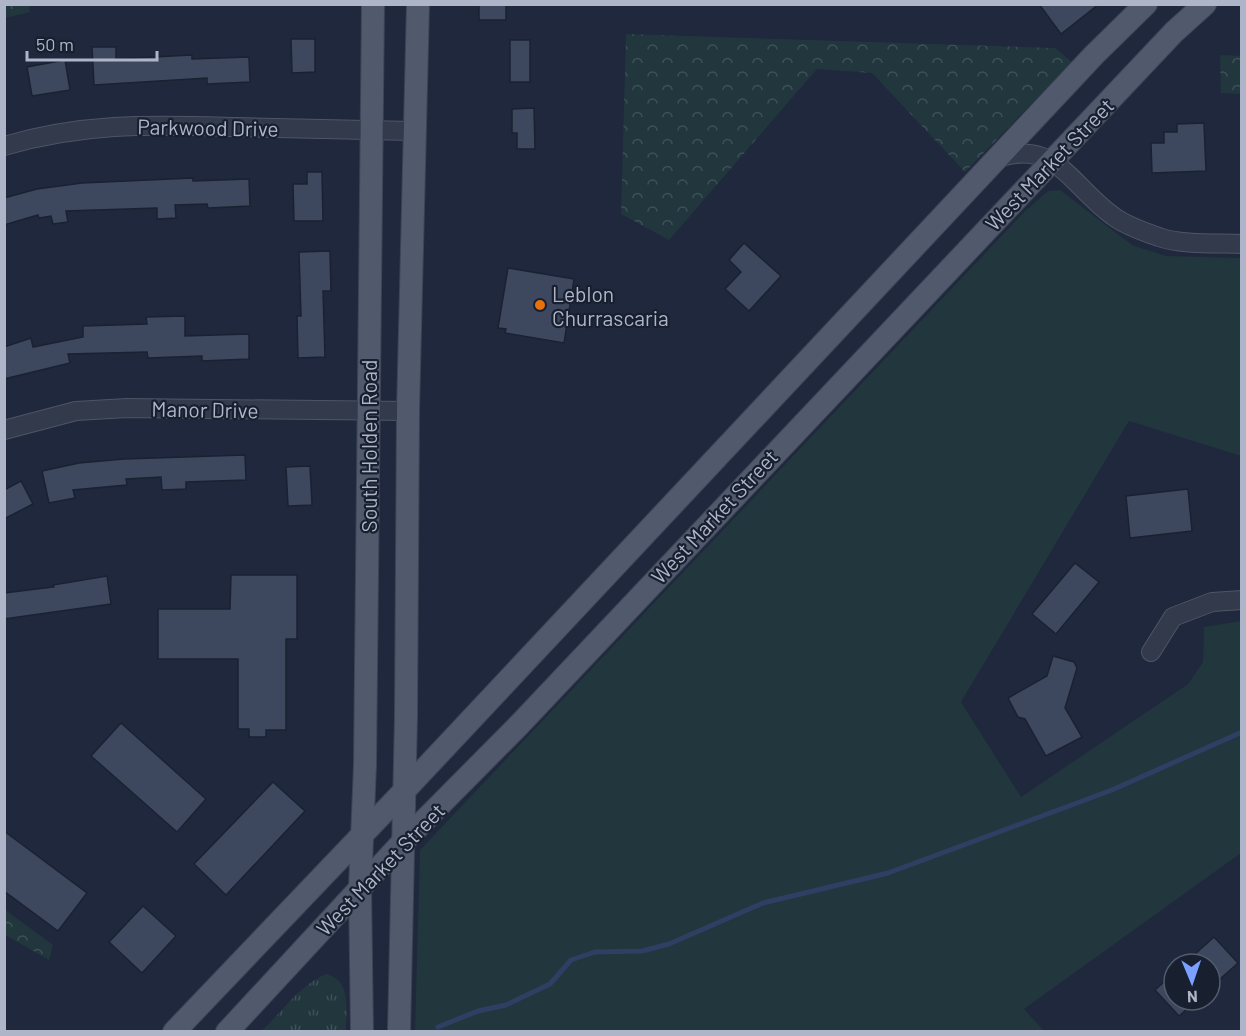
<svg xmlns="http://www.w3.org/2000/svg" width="1246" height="1036" font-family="Barlow,sans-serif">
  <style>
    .grass { fill: #21363d }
    .forest { fill: url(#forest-crowns) }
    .park { fill: url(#park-tufts) }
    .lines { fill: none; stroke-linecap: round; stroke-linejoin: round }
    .stream { stroke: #2f3f63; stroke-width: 5 }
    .building { fill: #3d475e; stroke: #1a2232; stroke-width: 1.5 }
    .minor-casing { stroke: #4e5566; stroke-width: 20 }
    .major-casing { stroke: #3c4455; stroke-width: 24 }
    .minor { stroke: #333a4c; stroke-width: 18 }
    .major { stroke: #51596c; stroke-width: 22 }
    .food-dot { fill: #e8710a; stroke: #182030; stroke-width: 2 }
    .labels { text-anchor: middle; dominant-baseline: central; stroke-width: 4.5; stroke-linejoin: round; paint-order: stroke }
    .street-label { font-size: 21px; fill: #aeb5c8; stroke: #182030 }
    .poi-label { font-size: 21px; fill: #aeb5c8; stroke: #182030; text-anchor: start }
  </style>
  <defs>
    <pattern id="forest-crowns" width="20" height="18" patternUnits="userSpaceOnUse" patternTransform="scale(1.5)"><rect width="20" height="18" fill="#21363d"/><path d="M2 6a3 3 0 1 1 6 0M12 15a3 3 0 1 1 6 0" fill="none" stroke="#3f5158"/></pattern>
    <pattern id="park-tufts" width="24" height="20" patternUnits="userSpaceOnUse" patternTransform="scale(1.5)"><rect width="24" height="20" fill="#21363d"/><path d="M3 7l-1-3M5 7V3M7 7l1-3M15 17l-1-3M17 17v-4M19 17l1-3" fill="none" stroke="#3f5158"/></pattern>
  </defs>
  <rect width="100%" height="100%" fill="#1f283c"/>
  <path class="grass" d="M1060 190 1132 245 1166 256 1241 258V456L1129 421 961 702 1021 797 1188 684 1203 662 1204 627 1241 621V853L1024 1009 1044 1031H415L420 850 1026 210 1048 191Z"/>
  <g class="forest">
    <path d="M5 4 29 5 30 12 5 18Z"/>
    <path d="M626 34 1055 48 1072 62 965 172 872 73 817 69 669 240 621 214Z"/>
    <path d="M1220 55 1241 56V94L1221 93Z"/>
    <path d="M4 909 53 945 49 960 5 935Z"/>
  </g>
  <path class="park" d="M326 974C352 980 346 1010 346 1031H262C280 1013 301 984 326 974Z"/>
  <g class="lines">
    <path class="stream" d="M438 1027 478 1011 506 1005 550 984 571 960 595 952 642 951 669 944 763 903 888 873 1112 790 1242 732"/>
  </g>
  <g class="building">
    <rect x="479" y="4" width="27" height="16"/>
    <path d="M1039 4H1099L1061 34Z"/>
    <path d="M291 39H315V72L292 73Z"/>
    <rect x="510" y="40" width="20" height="42"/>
    <path d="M92 47H116V59L192 55V59L249 57 250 82 207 84V78L94 85Z"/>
    <path d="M65 60 70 90 32 96 27 67Z"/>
    <path d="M534 108 535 149H517V133H512V109Z"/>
    <path d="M1204 123 1206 171 1152 173 1151 143H1164V132H1177V124Z"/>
    <path d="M307 172H322L323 221H294L293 184H307Z"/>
    <path d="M193 178V181L249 179 250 206 208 208 207 204 175 205 176 218 157 219V208L66 211 68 222 53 224 51 216 39 218 38 215 4 225V198L37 189 82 183Z"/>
    <path d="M744 243 781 276 749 311 725 289 741 272 729 260Z"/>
    <path d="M330 251 331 291H323L325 357 298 358 297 316H301L299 252Z"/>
    <path d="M508 268 574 279 564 343 505 333 506 329 498 328Z"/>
    <path d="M185 316V336L249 334V359L202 361V356L148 358 147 352 68 354 70 363 4 379V347L31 338 33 347 83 337V326L147 324 146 317Z"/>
    <path d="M245 455 246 480 186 482V489L162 490 161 477 126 479 127 485 73 490 75 498 49 503 42 471 79 463 124 459Z"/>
    <path d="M310 466 312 505 288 506 286 467Z"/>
    <path d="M21 481 33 504 4 519V490Z"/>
    <path d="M1188 489 1192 531 1130 538 1126 496Z"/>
    <path d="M1075 563 1099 582 1056 634 1032 614Z"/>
    <path d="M231 575H297V639H286V730H266V737H249V729H238V659H158V609H230Z"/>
    <path d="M107 576 111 604 4 619V593L54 587 53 585Z"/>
    <path d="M1053 656 1074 662 1077 668 1065 708 1082 737 1046 756 1025 719 1018 717 1008 698 1047 676Z"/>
    <path d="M121 723 206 799 177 832 91 756Z"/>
    <path d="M273 782 305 811 226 895 194 864Z"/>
    <path d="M4 831 87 893 58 931 4 891Z"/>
    <path d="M143 906 176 936 142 973 109 942Z"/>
    <path d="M1214 937 1238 963 1210 988V964H1184Z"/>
    <path d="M1174 973V1000H1197L1179 1016 1155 990Z"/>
  </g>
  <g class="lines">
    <defs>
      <g id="minor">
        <path d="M4 146C86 122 153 125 236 127 295 128 355 130 415 131"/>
        <path d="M998 158C1055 138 1072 187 1113 216 1125 225 1144 232 1159 237 1180 245 1218 243 1242 244"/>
        <path d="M4 430 76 411 127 408 408 411"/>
        <path d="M1151 652 1173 617 1212 602 1242 600"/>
      </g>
      <g id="major">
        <path d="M174 1032 404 791 1094 55 1146 4"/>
        <path d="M227 1032 401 844 519 725 1174 32 1205 4"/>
        <path d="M362 1032 360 888 365 765 373 4"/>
        <path d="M399 1032 406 716 408 411 418 4"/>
      </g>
    </defs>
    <use href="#minor" class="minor-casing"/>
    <use href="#major" class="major-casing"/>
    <use href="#minor" class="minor"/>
    <use href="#major" class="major"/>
  </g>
  <circle class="food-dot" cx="540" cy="305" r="6"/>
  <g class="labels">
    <g class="street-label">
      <text transform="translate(208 127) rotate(1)">Parkwood Drive</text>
      <text transform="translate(1049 164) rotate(-46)">West Market Street</text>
      <text transform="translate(205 409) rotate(1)">Manor Drive</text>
      <text transform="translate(368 446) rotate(-90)">South Holden Road</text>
      <text transform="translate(714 516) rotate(-47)">West Market Street</text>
      <text transform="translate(380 869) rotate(-46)">West Market Street</text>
    </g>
    <g class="poi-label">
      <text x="552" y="293">Leblon<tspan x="552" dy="24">Churrascaria</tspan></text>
    </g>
  </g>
  <rect width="1246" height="1036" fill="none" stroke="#aeb5c8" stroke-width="12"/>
  <g transform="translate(1192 982) rotate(178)"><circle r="28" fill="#182030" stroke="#545c6d" stroke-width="1.5"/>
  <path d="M0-4.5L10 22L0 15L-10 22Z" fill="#7ca0ff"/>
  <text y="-9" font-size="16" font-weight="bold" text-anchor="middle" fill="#aeb5c8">N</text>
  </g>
  <path d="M27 51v9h130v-9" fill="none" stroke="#aeb5c8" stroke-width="3"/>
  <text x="36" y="51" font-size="18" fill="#aeb5c8" stroke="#182030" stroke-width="4.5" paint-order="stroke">50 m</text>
</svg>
